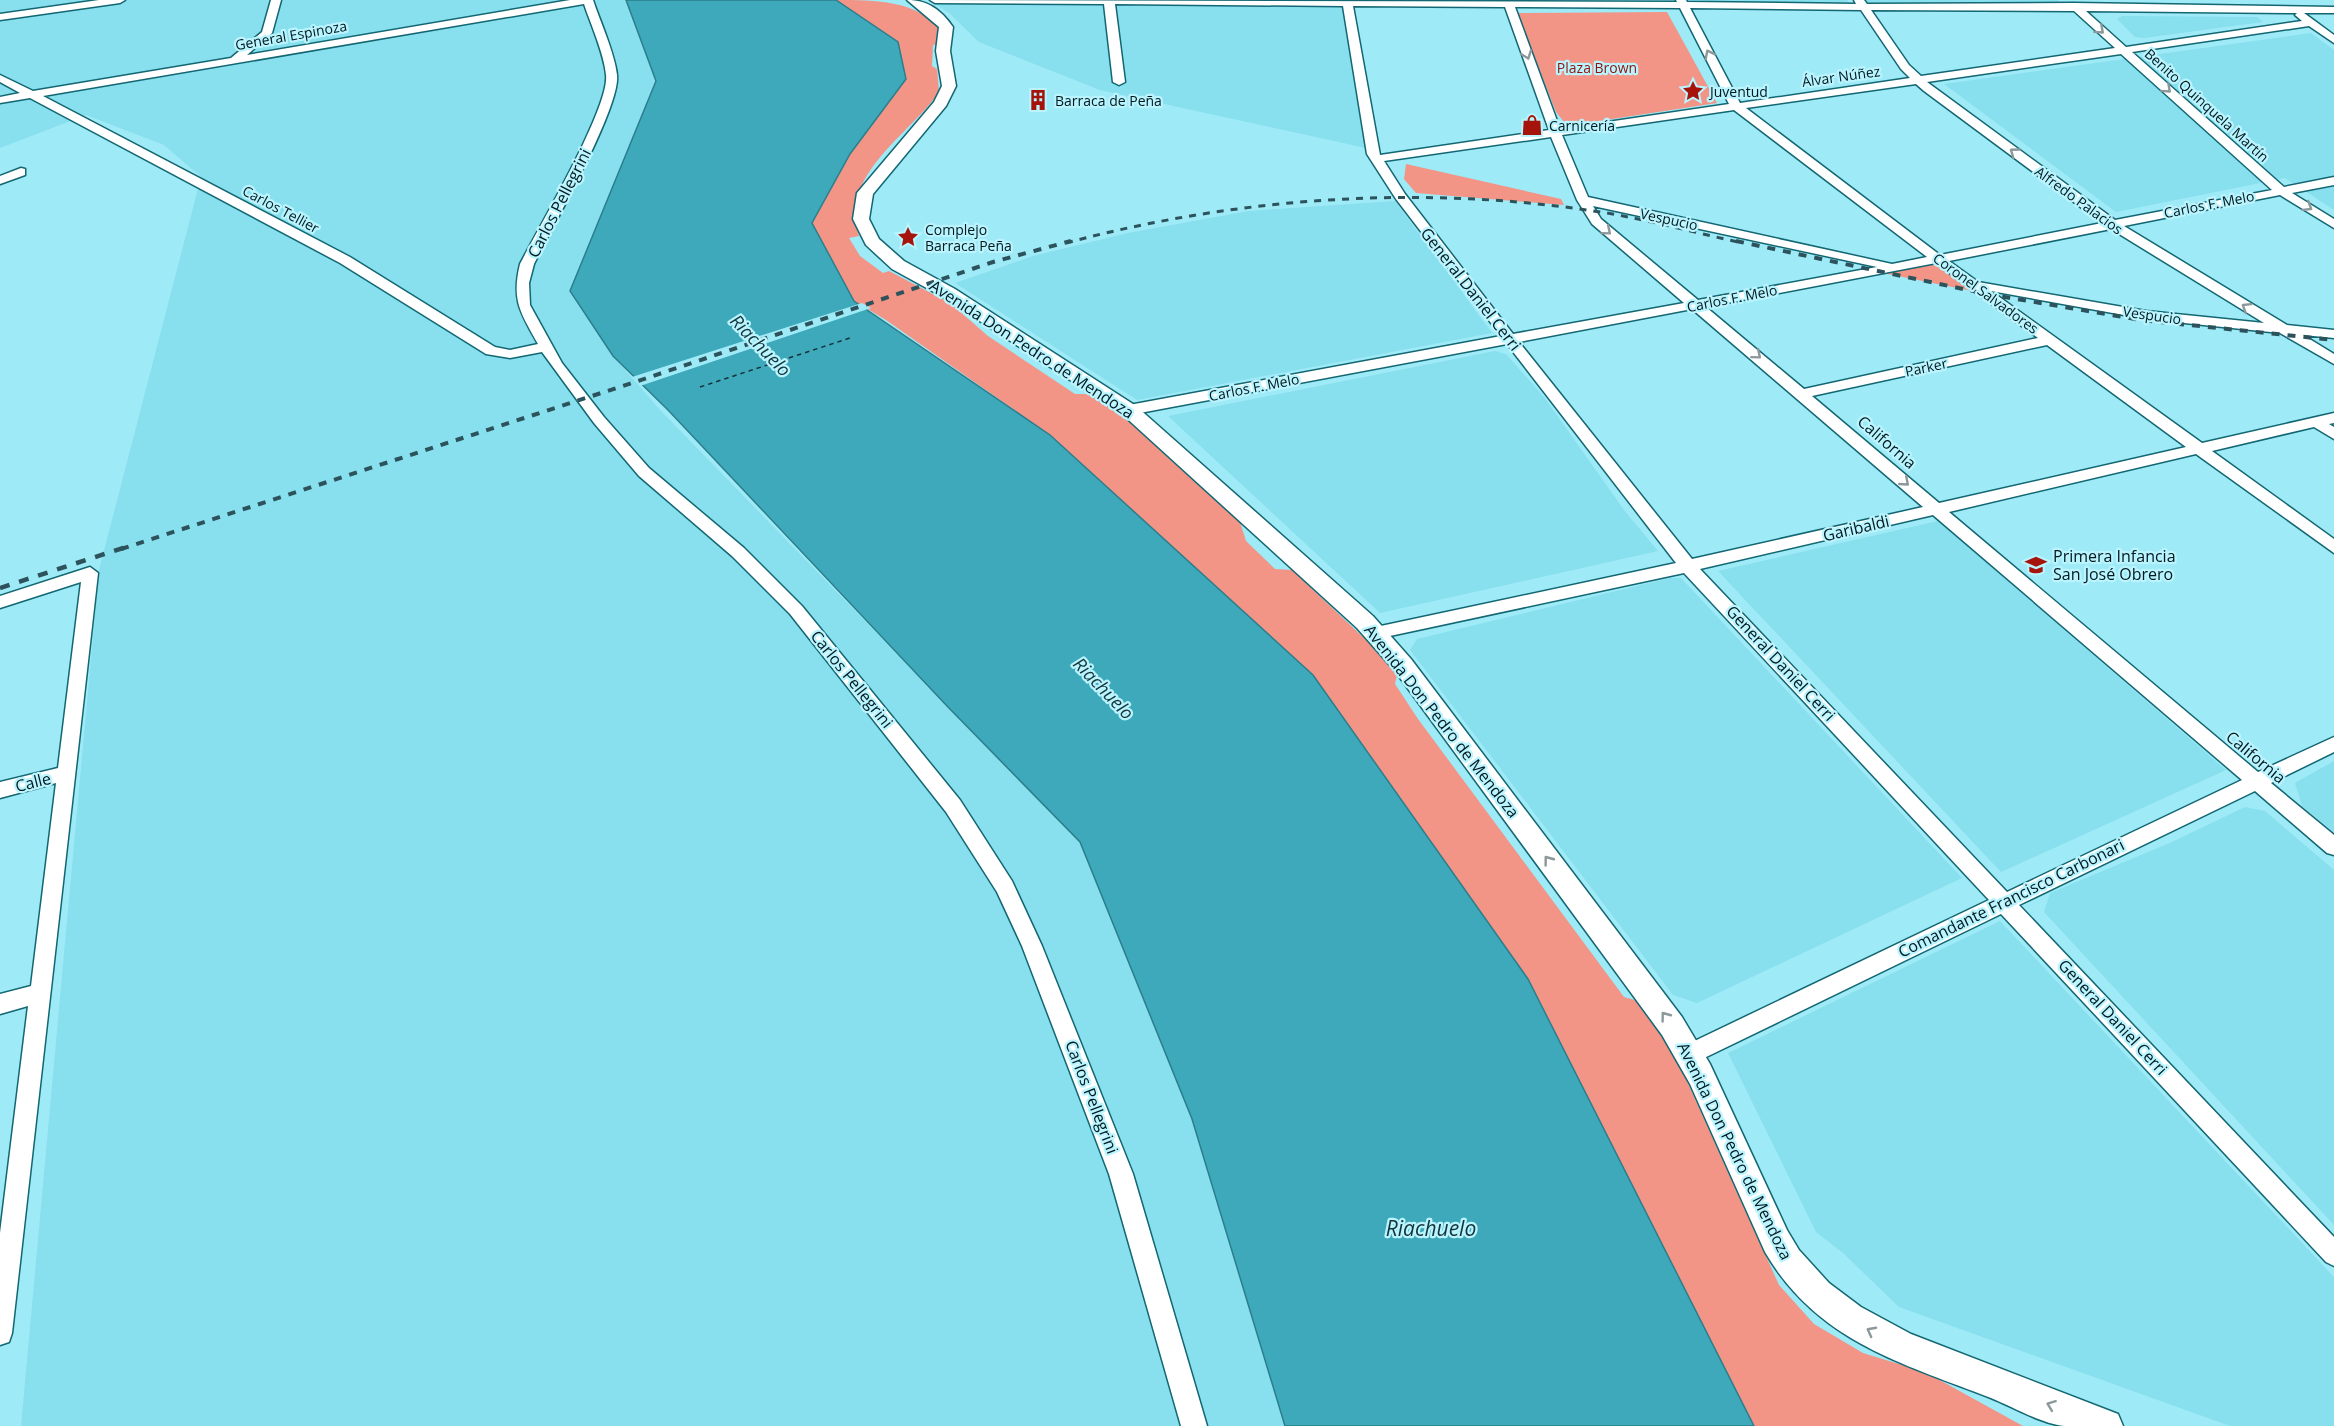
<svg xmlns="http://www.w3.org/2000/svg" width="2334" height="1426" font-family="'Open Sans',sans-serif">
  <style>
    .built { fill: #88dfee }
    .green { fill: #f29486 }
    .water { fill: #3ea9ba; stroke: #2b7e8b; stroke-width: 1.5 }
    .pier { fill: #9feaf7 }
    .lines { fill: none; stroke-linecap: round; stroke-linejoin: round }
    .ferry { stroke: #143439; stroke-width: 1.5; stroke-dasharray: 4.5 4; stroke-linecap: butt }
    .minor-casing { stroke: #126772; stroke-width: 3 }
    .secondary-casing { stroke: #126772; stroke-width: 3 }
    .minor { fill: #fff; fill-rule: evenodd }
    .secondary { fill: #fff; fill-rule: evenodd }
    .rail-far2 { stroke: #2c535b; stroke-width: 3; stroke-dasharray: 7 7; stroke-linecap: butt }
    .rail-far1 { stroke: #2c535b; stroke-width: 4; stroke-dasharray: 8 8; stroke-linecap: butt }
    .rail { stroke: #2c535b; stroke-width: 4.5; stroke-dasharray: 10 10; stroke-linecap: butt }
    .oneway { stroke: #8c989a }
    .labels { text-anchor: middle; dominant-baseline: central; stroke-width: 4.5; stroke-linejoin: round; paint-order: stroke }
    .far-street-label { font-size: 14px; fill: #00191e; stroke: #b9f4ff }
    .far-park-label { font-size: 14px; fill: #8e150d; stroke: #b9f4ff }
    .far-poi-label { font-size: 14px; fill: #00191e; stroke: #b9f4ff; text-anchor: start }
    .street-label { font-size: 16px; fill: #00191e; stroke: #b9f4ff }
    .poi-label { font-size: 16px; fill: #00191e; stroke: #b9f4ff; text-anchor: start }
    .water-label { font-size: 18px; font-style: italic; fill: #143439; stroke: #b9f4ff }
    .near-water-label { font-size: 21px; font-style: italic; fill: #143439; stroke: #b9f4ff }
  </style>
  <rect width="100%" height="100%" fill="#9feaf7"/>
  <g class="built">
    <path d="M0 0H626L656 81 570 291 613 356 661 411 1080 842 1192 1119 1285 1426H21L99 570 201 177 164 145 86 115 0 148Z"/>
    <path d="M929 0H1341L1366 148 1100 90 979 42 949 13Z"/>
    <path d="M1684 0H1847L1850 4 1685 2Z"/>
    <path d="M1863 0H2058L2064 6 1865 3Z"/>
    <path d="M2122 16 2257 17 2263 22 2144 38 2135 37 2117 19Z"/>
    <path d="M2311 33 2334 50V210L2285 178 2116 212 1944 84Z"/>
    <path d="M1395 201 1492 333 1137 400 955 283 1033 256 1128 233 1249 211Z"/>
    <path d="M1495 351 1506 354 1544 397 1624 510 1658 551 1380 613 1168 416Z"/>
    <path d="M1938 521 2226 770 2001 872 1718 571Z"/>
    <path d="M1670 578H1681L1962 878 1697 1003 1673 995 1410 650 1417 639Z"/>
    <path d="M2334 761V832L2302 806 2295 783Z"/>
    <path d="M2245 807 2265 811 2334 870V1225L2044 912 2050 893 2172 842Z"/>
    <path d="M2000 921 2334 1277V1426H2230L1899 1307 1843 1253 1816 1232 1728 1053Z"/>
  </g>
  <g class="green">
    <path d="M836 0C875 0 921 0 942 33L938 44 933 45 932 66 937 69 939 92C908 137 839 174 859 236L849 238 860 256 883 273 889 271 950 303 988 336 1075 394H1092L1128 420 1240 522 1246 541 1275 569 1292 570 1398 670 1395 684 1418 719 1624 997 1645 1003 1678 1061 1779 1285 1814 1324 1863 1353 1925 1372 2023 1426H1754L1528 979 1313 676 1050 435 886 320 854 301 812 223 850 154 898 42Z"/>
    <path d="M1667 12 1717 103 1573 125 1564 122 1556 112 1517 13Z"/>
    <path d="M1406 164 1561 199 1564 205 1416 193 1404 179Z"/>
    <path d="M1938 259 1987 294 1873 271Z"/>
  </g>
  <path class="water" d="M626 0H836L898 42 906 79 850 154 812 223 854 301 1050 435 1313 675 1528 979 1754 1426H1285L1192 1119 1080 842 947 706 668 410 613 356 570 291 656 81Z"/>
  <path class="pier" d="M862 303 871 308 640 386 632 377Z"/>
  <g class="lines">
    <path class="ferry" d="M700 387 853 337"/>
    <defs>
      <g id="minor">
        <path d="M99 0H125L120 3 0 20V14Z"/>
        <path d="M271 0H281L272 33 247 55 570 0H593C600 21 615 54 617 75 621 107 551 229 534 264L529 283 530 305 562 363 604 417 649 468 744 548 802 606 960 800 1012 881 1042 946 1133 1174 1207 1426H1181L1109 1174 1022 946 997 892 946 812 790 614 732 556 639 476 594 423 542 352 510 358 486 354 340 263 30 98 0 103V97L20 93 0 82V75L33 91 231 58 262 32ZM584 4C591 25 604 53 606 75 610 107 538 229 520 264 511 301 521 313 538 344L510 350 495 347 350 257 43 96Z"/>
        <path d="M930 0 1677 2 1676 0H1686L1687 2 1856 4 1854 0H1864L1867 4 2074 3 2334 7V13H2304L2334 35V43L2309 26 2132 52 2284 187 2334 177V185L2292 193 2334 219V228L2280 195 2124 226 2287 325 2334 330V338L2303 335 2334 354V364L2280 333 2146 319 1991 291 2202 443 2334 413V423L2329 424 2334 427V439L2314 427 2212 451 2334 539V553L2196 454 1949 512 2258 772 2334 737V752L2271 783 2334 835V855L2327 853 2255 791 2019 905 2334 1237V1266L2326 1262 2001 914 1698 1061 1690 1064 1682 1061 1679 1054 1682 1047 1989 900 1684 573 1376 639 1370 637 1367 633 1370 629 1376 627 1676 563 1507 344 1129 415 1124 413 1122 410 1129 405 1501 336 1396 199 1367 154 1343 6 1115 4 1125 82 1119 85 1113 82 1104 4 935 3ZM1353 6 1505 7 1549 130 1380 155ZM1515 7 1680 8 1729 104 1560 129ZM1690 8 1861 10 1901 69 1910 78 1740 103ZM1871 10 2074 11 2115 48 1921 76 1909 65ZM2086 11 2297 13 2295 15 2302 21 2126 47ZM2121 54 2272 190 2115 220 1927 82ZM1916 84 1924 91 2102 223 1940 255 1746 108ZM1734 110 1927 257 1892 264 1588 197 1562 135ZM1551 137 1577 200 1592 224 1684 303 1513 334 1405 194 1384 161ZM1593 206 1877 267 1698 300 1601 219ZM2111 229 2264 323 2146 311 1978 282 1949 261ZM1936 263 2038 338 1804 389 1706 307ZM1692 309 1923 507 1692 559 1519 342ZM2047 345 2186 447 1939 503 1812 396ZM1933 515 2242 780 2007 892 1700 569Z"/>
        <path d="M21 168 25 169V175L0 184V176Z"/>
        <path d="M90 567 98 573 12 1333 9 1342 0 1345V1233L28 1006 0 1014V994L31 986 56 783 0 798V782L58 768 81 582 0 608V596Z"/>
      </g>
      <path id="secondary" d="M907 0C928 0 941 10 953 27L950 51 956 86 946 106 873 194 869 219 879 239 904 261 955 289 1136 406 1373 616 1411 659 1682 1017 1710 1064 1787 1230 1799 1250 1829 1283 1861 1307 1911 1334 2118 1414 2123 1426C2104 1426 2083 1426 2064 1426 2042 1424 2011 1406 1991 1398 1901 1363 1817 1341 1765 1252L1690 1084 1662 1035 1395 671 1357 628 1122 414 943 297 892 269 866 245 853 219 857 193 934 102 942 86 936 51 939 27Z"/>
    </defs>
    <use href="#minor" class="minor-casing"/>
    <use href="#secondary" class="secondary-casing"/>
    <use href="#minor" class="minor"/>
    <use href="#secondary" class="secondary"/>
    <path class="rail-far2" d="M1066 243C1234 198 1415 185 1587 210 1639 217 1691 232 1743 243"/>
    <g class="rail-far1">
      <path d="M1736 241 1987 294 2141 320 2334 340"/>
      <path d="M121 549 635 382 993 262 1071 241"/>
    </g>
    <path class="rail" d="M0 588 126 547"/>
  </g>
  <defs><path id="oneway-chevron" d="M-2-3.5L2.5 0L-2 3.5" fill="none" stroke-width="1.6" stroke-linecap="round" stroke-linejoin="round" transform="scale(1.5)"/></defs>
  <g class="oneway">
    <use href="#oneway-chevron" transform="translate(2100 30) rotate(42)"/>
    <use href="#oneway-chevron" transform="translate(1709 54) rotate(-117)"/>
    <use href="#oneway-chevron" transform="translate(1527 55) rotate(70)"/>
    <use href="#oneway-chevron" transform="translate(2167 89) rotate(42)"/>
    <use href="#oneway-chevron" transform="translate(2014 152) rotate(-144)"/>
    <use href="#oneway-chevron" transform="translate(2308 207) rotate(32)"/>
    <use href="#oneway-chevron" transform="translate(1607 231) rotate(40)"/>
    <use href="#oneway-chevron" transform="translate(2246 307) rotate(-148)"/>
    <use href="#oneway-chevron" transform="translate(1757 355) rotate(40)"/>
    <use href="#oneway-chevron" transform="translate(1905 482) rotate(41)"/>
    <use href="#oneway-chevron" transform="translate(1548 860) rotate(-127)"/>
    <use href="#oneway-chevron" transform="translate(1665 1016) rotate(-127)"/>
    <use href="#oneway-chevron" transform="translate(1871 1331) rotate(-152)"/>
    <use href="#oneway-chevron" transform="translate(2051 1405) rotate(-159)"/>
  </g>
  <defs>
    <symbol id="sight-bare" viewBox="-9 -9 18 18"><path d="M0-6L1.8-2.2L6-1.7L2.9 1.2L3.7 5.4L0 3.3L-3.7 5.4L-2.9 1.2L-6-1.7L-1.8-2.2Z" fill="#a6130b" stroke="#b9f4ff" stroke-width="2.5" paint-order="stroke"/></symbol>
    <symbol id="building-bare" viewBox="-9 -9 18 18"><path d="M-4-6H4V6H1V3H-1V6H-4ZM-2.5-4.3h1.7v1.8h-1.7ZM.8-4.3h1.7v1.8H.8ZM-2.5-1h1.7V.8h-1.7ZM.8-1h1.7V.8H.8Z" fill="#a6130b" stroke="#b9f4ff" stroke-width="2.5" paint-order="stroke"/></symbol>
    <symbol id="shop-bare" viewBox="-9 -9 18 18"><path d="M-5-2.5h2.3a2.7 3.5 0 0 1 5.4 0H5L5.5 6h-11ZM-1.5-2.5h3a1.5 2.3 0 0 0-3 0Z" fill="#a6130b" stroke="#b9f4ff" stroke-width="2.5" paint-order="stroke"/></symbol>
    <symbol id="school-bare" viewBox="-9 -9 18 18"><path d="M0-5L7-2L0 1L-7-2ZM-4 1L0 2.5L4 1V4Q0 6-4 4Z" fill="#a6130b" stroke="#b9f4ff" stroke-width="2.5" paint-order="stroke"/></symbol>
  </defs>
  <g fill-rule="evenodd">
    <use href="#sight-bare" x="1678" y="76" width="30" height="30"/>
    <use href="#building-bare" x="1023" y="85" width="30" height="30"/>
    <use href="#shop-bare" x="1517" y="110" width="30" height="30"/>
    <use href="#sight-bare" x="893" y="222" width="30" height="30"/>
    <use href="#school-bare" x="2021" y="550" width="30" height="30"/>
  </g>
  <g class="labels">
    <g class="far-street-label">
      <text transform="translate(291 35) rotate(-10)">General Espinoza</text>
      <text transform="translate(1841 76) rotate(-8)">Álvar Núñez</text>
      <text transform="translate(2207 105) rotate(42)">Benito Quinquela Martín</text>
      <text transform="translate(2079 200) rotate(36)">Alfredo Palacios</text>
      <text transform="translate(2209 204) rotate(-11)">Carlos F. Melo</text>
      <text transform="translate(281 209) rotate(28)">Carlos Tellier</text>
      <text transform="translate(1669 219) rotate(12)">Vespucio</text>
      <text transform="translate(1986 293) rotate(36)">Coronel Salvadores</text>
      <text transform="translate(1732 298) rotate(-11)">Carlos F. Melo</text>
      <text transform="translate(2152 315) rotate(8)">Vespucio</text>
      <text transform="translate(1926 367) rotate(-12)">Parker</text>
      <text transform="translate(1254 387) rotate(-11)">Carlos F. Melo</text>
    </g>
    <g class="far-park-label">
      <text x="1597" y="67">Plaza Brown</text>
    </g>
    <g class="far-poi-label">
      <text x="1710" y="91">Juventud</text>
      <text x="1055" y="100">Barraca de Peña</text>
      <text x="1549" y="125">Carnicería</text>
      <text x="925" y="229">Complejo<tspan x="925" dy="16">Barraca Peña</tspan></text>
    </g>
    <g class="street-label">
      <text transform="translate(559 203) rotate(-63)">Carlos Pellegrini</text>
      <text transform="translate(1471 289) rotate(52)">General Daniel Cerri</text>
      <text transform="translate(1032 349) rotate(33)">Avenida Don Pedro de Mendoza</text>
      <text transform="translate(1887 442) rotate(41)">California</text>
      <text transform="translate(1856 528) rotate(-13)">Garibaldi</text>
      <text transform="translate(1781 663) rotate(47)">General Daniel Cerri</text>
      <text transform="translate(852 679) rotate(51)">Carlos Pellegrini</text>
      <text transform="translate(1442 721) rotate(52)">Avenida Don Pedro de Mendoza</text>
      <text transform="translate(2256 757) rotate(40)">California</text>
      <text transform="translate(33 782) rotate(-14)">Calle</text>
      <text transform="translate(2011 898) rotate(-26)">Comandante Francisco Carbonari</text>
      <text transform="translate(2113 1017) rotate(47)">General Daniel Cerri</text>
      <text transform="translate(1092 1097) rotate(69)">Carlos Pellegrini</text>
      <text transform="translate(1735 1151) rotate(64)">Avenida Don Pedro de Mendoza</text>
    </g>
    <g class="poi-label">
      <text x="2053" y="556">Primera Infancia<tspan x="2053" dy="18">San José Obrero</tspan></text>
    </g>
    <g class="water-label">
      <text transform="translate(761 345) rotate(46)">Riachuelo</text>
      <text transform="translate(1104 688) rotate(46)">Riachuelo</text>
    </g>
    <g class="near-water-label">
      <text x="1431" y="1228">Riachuelo</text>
    </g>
  </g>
</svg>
